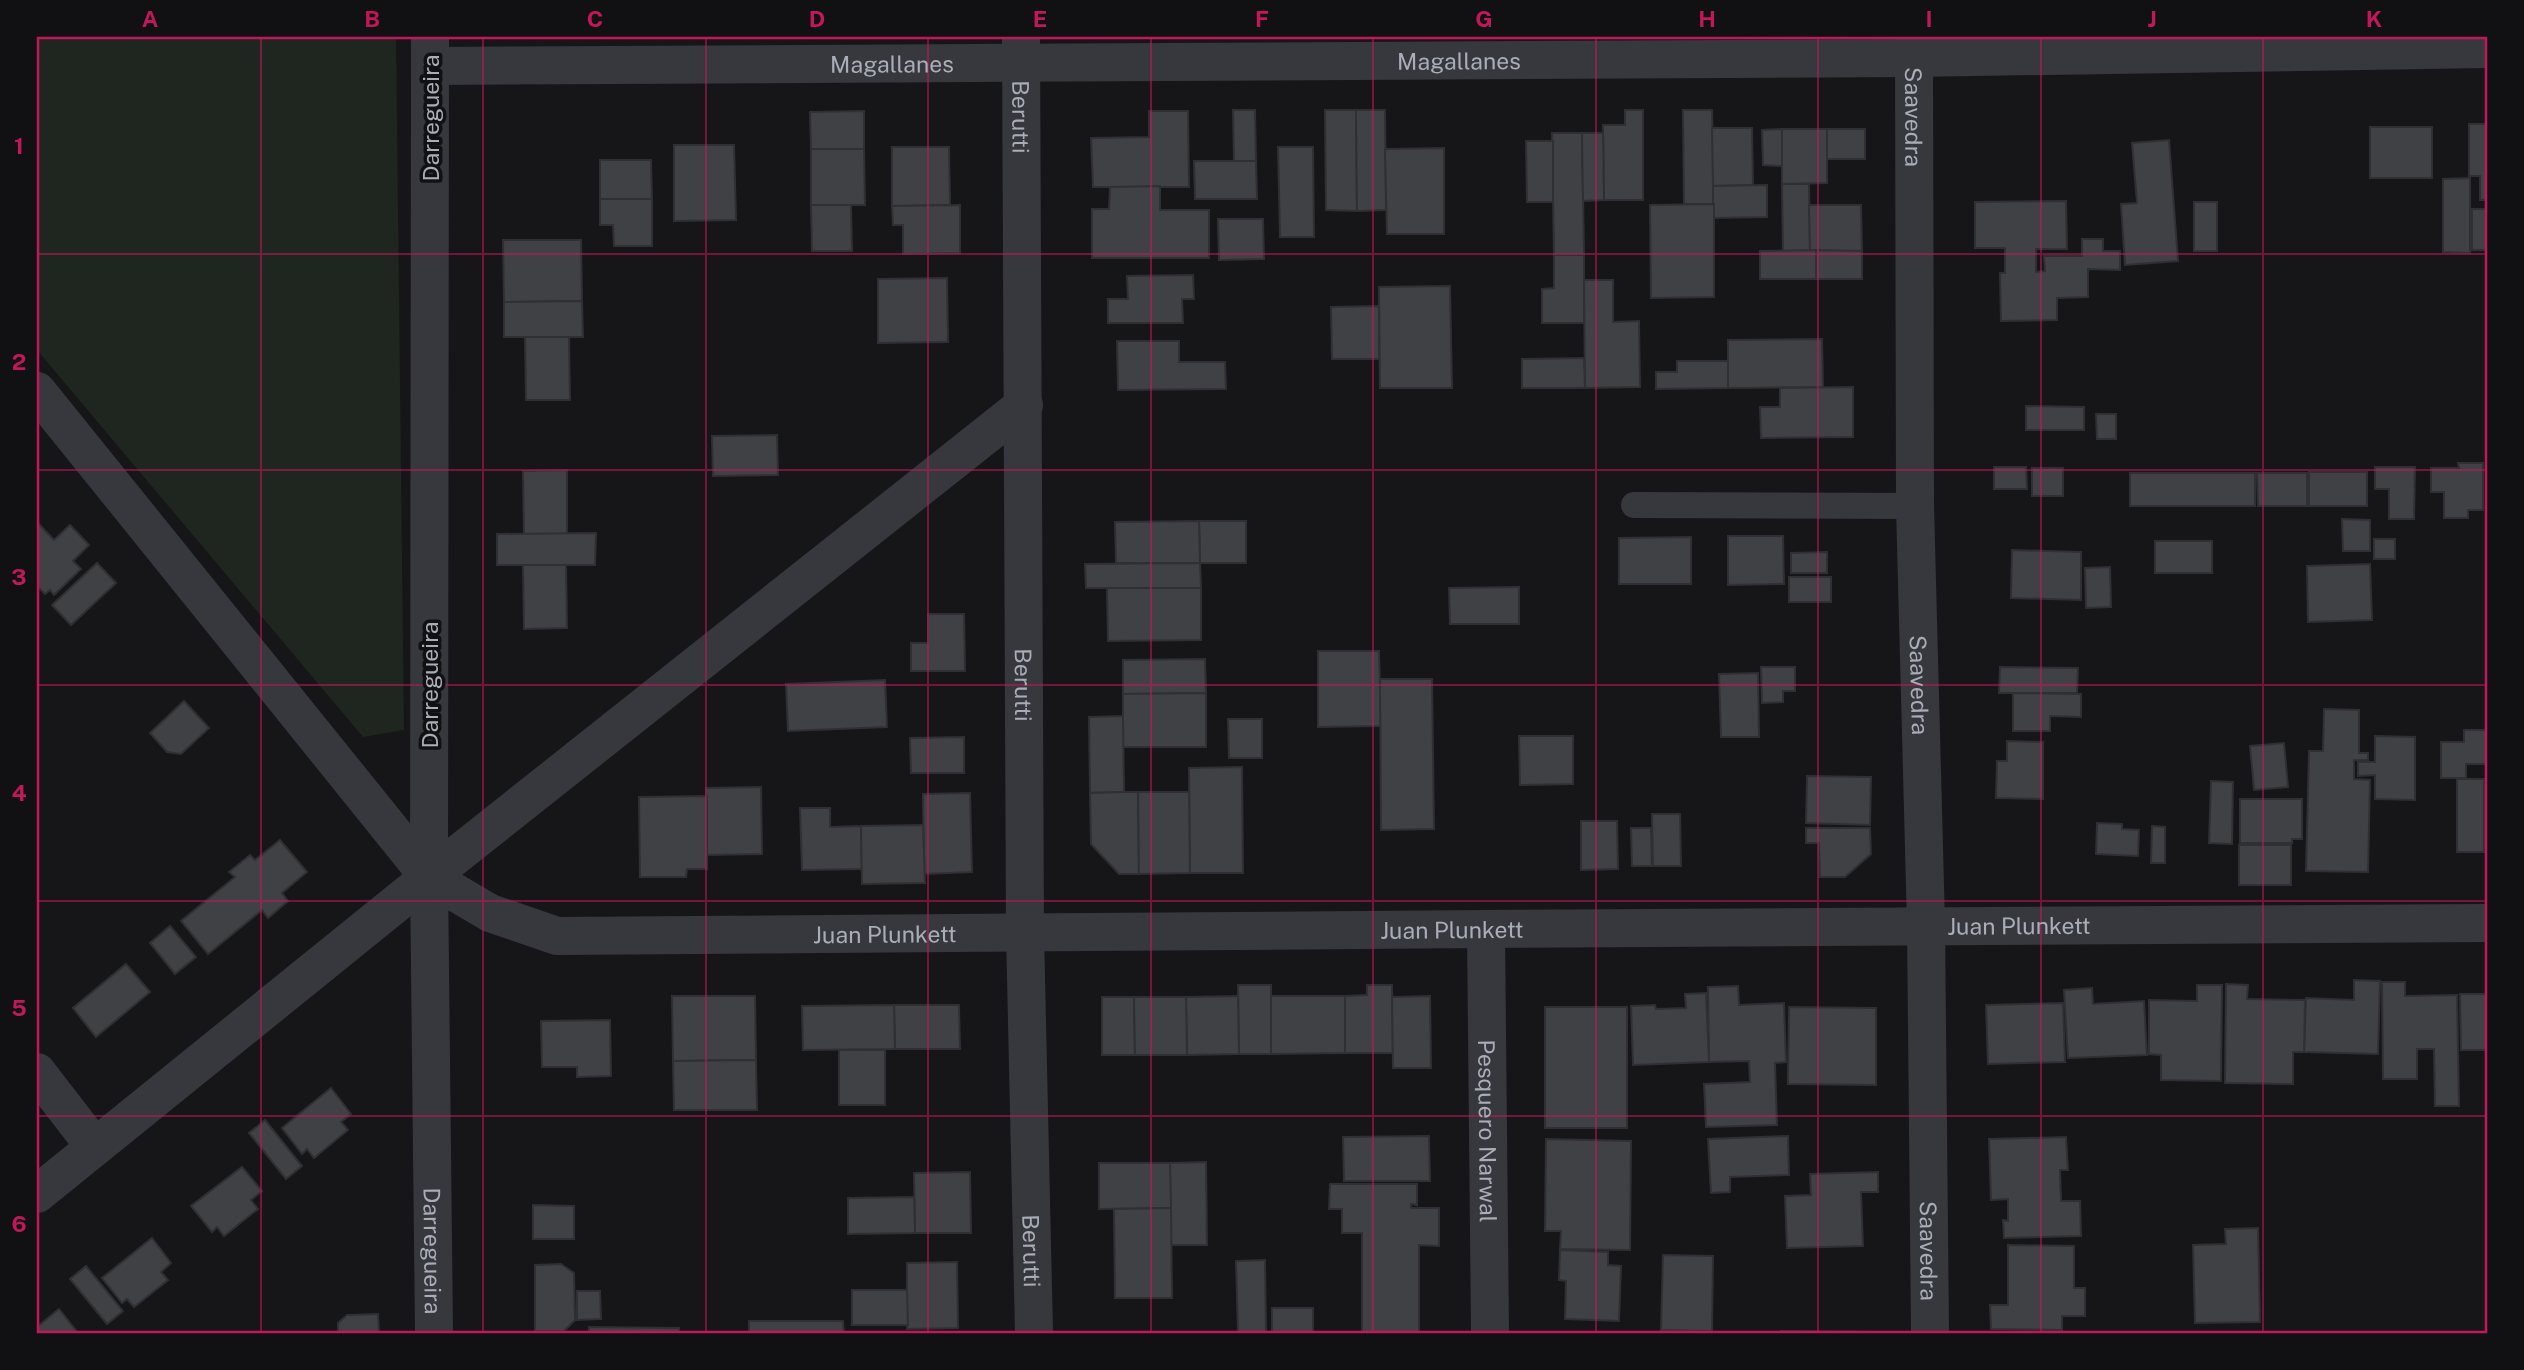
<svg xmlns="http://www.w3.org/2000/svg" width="2524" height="1370" font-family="'Public Sans',sans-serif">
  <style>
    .green { fill: #1e261f }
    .building { fill: #404145; stroke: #303034; stroke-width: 2 }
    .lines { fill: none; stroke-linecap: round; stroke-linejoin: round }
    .lane { stroke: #37383d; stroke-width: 26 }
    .street { stroke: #37383d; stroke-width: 38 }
    .grid { fill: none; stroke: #c2185b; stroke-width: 2; stroke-opacity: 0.55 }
    .labels { text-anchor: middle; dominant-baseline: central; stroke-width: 7; stroke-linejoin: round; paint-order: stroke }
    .street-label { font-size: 23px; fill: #a8adb8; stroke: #111113 }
    .neatline { fill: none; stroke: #c2185b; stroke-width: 2.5 }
    .grid-label { font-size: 23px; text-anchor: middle; font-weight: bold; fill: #c2185b }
  </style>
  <rect width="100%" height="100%" fill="#161618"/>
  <path class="green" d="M37 37H396L404 730 363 737 37 350Z"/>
  <g class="building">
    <path d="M1233 110H1255L1256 161H1234Z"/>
    <path d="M1325 110H1356L1357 211 1326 210Z"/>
    <path d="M1356 110H1385L1386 210 1357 211Z"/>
    <path d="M1625 110H1643V200H1604L1603 125H1625Z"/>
    <path d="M1683 110H1712L1714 204H1684Z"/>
    <path d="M864 111V149H811L810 112Z"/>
    <path d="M1149 111H1188L1189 187H1093L1091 138 1149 137Z"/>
    <path d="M2469 124H2487V200H2480V176H2469Z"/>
    <rect x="2370" y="127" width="62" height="51"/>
    <path d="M1712 128H1752L1753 185 1713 186Z"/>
    <path d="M1782 129V166L1763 165 1762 130Z"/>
    <path d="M1782 129H1827V183L1782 184Z"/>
    <rect x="1827" y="129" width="38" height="30"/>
    <path d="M1552 133H1582L1584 255H1554Z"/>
    <path d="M1582 133H1603L1604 200 1583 201Z"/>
    <path d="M2169 140 2178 261 2125 265 2121 204 2137 203 2132 143Z"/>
    <path d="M1526 141H1553V202H1527Z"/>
    <path d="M674 145H734L736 220 674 221Z"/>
    <path d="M892 147H949L950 205 892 206Z"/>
    <path d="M1278 147H1313L1314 237H1280Z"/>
    <path d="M1444 148V234H1387L1385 149Z"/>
    <path d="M811 149H864L865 205H811Z"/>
    <path d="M600 160H651L652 199H600Z"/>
    <path d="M1194 161H1256L1257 199H1195Z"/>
    <path d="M2470 178V253L2443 252V179Z"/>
    <path d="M1782 184H1809L1810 251H1783Z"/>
    <path d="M1767 185V217L1713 218V186Z"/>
    <path d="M1160 186V210H1209V258H1092V209H1109L1110 187Z"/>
    <path d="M600 199H652V246H614L613 225H600Z"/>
    <path d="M2066 201 2067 249H2036V272L2045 271 2044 256H2082V239H2103V251H2120V270L2088 269V297L2057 298V320L2001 321 2000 273H2005V248H1975V202Z"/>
    <rect x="2194" y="202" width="23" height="49"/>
    <path d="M1714 204V297L1651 298 1650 205Z"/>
    <path d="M811 205H851L852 251H812Z"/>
    <path d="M960 205V253L903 254V225H893L892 206Z"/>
    <path d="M1809 205H1861L1862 251H1810Z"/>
    <rect x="2472" y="209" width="15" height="41"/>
    <path d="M1218 219H1263L1264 259 1219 260Z"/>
    <path d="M503 240H581L582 301 504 302Z"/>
    <path d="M1816 250V279H1760V251Z"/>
    <path d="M1816 250 1862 251V279H1816Z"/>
    <path d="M1554 255H1584V323H1542V289L1554 288Z"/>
    <path d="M1193 275 1194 299H1182L1183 323H1108V299H1128L1127 276Z"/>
    <path d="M947 278 948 342 878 343V279Z"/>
    <path d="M1584 280H1613V322L1639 321 1640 387 1585 388Z"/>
    <path d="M1450 286 1452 388H1380L1379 287Z"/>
    <path d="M582 301 583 337H504V302Z"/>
    <path d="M1379 306V359H1332L1331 307Z"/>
    <path d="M525 337H569L570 400H526Z"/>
    <path d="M1822 339 1823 387 1728 388V340Z"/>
    <path d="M1117 341H1179V362H1225L1226 389 1118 390Z"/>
    <path d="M1584 358 1585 388H1522V359Z"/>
    <path d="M1677 361H1728V388L1656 389V372H1677Z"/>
    <path d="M1853 387V437L1761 438 1760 407H1780V388Z"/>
    <path d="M2026 406 2084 407V430H2026Z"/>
    <path d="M2096 414H2116V439H2097Z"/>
    <path d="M777 435 778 475 713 476 712 436Z"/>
    <path d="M2458 463H2483V510H2468V518H2444V492H2431V468H2459Z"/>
    <path d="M1994 467H2026L2027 489H1994Z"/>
    <path d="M2375 467H2415L2414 519H2389V489H2375Z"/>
    <rect x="2032" y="468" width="31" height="28"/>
    <path d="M567 470V534H524L523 471Z"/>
    <rect x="2309" y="472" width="58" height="34"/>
    <rect x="2130" y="473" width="125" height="33"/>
    <path d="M2257 473H2307V506H2258Z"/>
    <path d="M2342 519 2370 520V551H2343Z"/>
    <path d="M1199 521H1246V563H1200Z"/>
    <path d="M1199 521 1200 563H1116L1115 522Z"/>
    <path d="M37 522 54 540 70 525 89 545 73 561 81 569 54 595 50 590 45 594 37 586Z"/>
    <path d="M596 533 595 565H497V534Z"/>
    <path d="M1728 536H1783L1784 584 1728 585Z"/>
    <path d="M1691 537V584H1619V538Z"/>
    <rect x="2374" y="539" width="21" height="20"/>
    <rect x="2155" y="541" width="57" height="32"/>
    <path d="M2012 550 2081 552V600L2011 598Z"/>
    <path d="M1827 552V573H1791V553Z"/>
    <path d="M97 563 116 583 71 625 52 605Z"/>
    <path d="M1200 563 1201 588H1086L1085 564Z"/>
    <path d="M2370 564 2372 620 2308 622 2307 566Z"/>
    <path d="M523 565H566L567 628 524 629Z"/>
    <path d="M2110 567 2111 607 2086 608 2085 568Z"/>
    <rect x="1789" y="577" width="42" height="25"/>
    <path d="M1519 587V624H1450L1449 588Z"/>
    <path d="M1107 588H1201V640L1108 641Z"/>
    <path d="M928 614H964L965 671H911V643H928Z"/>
    <path d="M1318 651H1379L1381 726 1318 727Z"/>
    <path d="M1205 659 1206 693 1123 694V660Z"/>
    <path d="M1761 667H1795V691H1783V702L1762 703Z"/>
    <path d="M2000 667 2078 668 2077 693H1999Z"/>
    <path d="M1758 673 1759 737H1721L1719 674Z"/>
    <path d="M1380 679H1432L1434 829 1381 830Z"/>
    <path d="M885 680 887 727 788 731 786 684Z"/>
    <path d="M1206 693V747H1123V694Z"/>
    <path d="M2013 693 2081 694V717L2050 716V731H2013Z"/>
    <path d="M184 701 209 728 181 754 167 752 150 733Z"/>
    <path d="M2324 709 2359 710V753H2368V760H2354V779L2370 780 2368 872 2306 871 2309 751H2323Z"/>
    <path d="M1123 716 1124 792 1090 793 1089 717Z"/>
    <path d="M1228 719H1262V758H1229Z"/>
    <path d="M2464 730H2487V764H2466V778H2441V742H2464Z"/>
    <path d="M1519 736H1573V784L1520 785Z"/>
    <path d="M2375 736 2415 737V800L2375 799V775L2358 776V762H2375Z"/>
    <path d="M964 737V773H911L910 738Z"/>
    <path d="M2007 741 2043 742V799L1996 798 1997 761H2007Z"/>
    <path d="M2284 743 2288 787 2254 790 2250 746Z"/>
    <path d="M1242 767 1243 873H1190L1189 768Z"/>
    <path d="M1807 776 1871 777 1870 825 1806 823Z"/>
    <rect x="2457" y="779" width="27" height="73"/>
    <path d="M2211 781 2233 782 2232 844 2209 843Z"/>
    <path d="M761 787 762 854 707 855 706 788Z"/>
    <path d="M1124 792H1138L1139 874H1119L1091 844 1090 793Z"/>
    <path d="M1138 792H1189L1190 873 1139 874Z"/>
    <path d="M970 793 972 872 924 874 923 794Z"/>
    <path d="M707 796V869H687L686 877H640L639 797Z"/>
    <path d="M2240 799H2302V839H2292V843H2240Z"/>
    <path d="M800 808H830V827L861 826 862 869 802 870Z"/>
    <path d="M1652 814H1680L1681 866H1653Z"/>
    <path d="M1581 821H1617L1618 869 1581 870Z"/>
    <path d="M2097 823 2122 824V829L2139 830 2138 856 2096 854Z"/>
    <path d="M923 825 925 883 862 884 861 826Z"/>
    <path d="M2152 826 2165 827V863H2151Z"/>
    <path d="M1631 828H1651L1652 866H1632Z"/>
    <path d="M1806 828H1870L1871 854 1845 877H1820L1819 843H1806Z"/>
    <path d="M280 840 307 872 282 893 288 901 268 918 262 910 208 954 181 921 235 877 229 872 250 855 255 860Z"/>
    <rect x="2239" y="845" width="52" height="40"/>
    <path d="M170 926 196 957 175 974 150 943Z"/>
    <path d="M126 964 150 992 96 1037 73 1008Z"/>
    <path d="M2354 980 2380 981 2378 1054 2304 1052 2306 998 2354 1000Z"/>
    <path d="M2382 982H2405V996L2457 995 2459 1106H2435L2434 1049H2417V1079H2383Z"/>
    <path d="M2226 984 2248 985 2247 999 2305 1000 2304 1052H2293V1084L2225 1083Z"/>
    <path d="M1238 985H1271V1054H1239Z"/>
    <path d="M1367 985H1392L1393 1053H1345V996L1367 995Z"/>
    <path d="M2197 985H2222L2221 1081 2161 1080V1055L2149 1054V1000L2197 1001Z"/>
    <path d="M1738 986 1739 1005 1784 1003 1786 1062 1775 1063 1777 1125 1706 1127 1704 1084 1750 1082 1749 1061 1709 1062 1708 987Z"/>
    <path d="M2092 988 2093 1004 2144 1001 2147 1055 2068 1058 2064 990Z"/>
    <path d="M1706 993 1709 1062 1633 1065 1631 1006 1655 1005 1656 1009 1686 1008 1685 994Z"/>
    <path d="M2460 994H2487V1050H2461Z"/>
    <path d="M672 996H755L756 1060 673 1061Z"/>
    <path d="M1238 996 1239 1054 1187 1055 1186 997Z"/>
    <path d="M1271 996H1345V1053L1271 1054Z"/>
    <path d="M1430 996 1431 1068H1393L1392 997Z"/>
    <path d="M1102 997H1134L1135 1055H1102Z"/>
    <path d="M1134 997H1186L1187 1055H1135Z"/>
    <path d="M2063 1003 2065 1062 1988 1064 1986 1005Z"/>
    <path d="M894 1005H959L960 1049H895Z"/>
    <path d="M894 1005 895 1049 803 1050 802 1006Z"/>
    <rect x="1545" y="1007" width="82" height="121"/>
    <path d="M1789 1007 1876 1008V1085L1788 1084Z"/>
    <path d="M610 1020 611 1076 577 1077V1067H542L541 1021Z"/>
    <rect x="839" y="1050" width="46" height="55"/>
    <path d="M756 1060 757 1110H674L673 1061Z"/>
    <path d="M331 1088 351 1114 341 1122 348 1130 314 1158 307 1149 302 1154 282 1128Z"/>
    <path d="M265 1120 302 1166 286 1179 249 1133Z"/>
    <path d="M1429 1136 1430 1181H1344L1343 1137Z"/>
    <path d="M1788 1136 1789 1175 1730 1177V1192L1711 1193 1708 1139Z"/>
    <path d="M2066 1137 2068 1170H2060L2061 1201H2080L2081 1236 2004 1238 2003 1220 2008 1221V1199L1991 1200 1989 1139Z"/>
    <path d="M1546 1139 1631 1141 1630 1250 1560 1249 1561 1231H1545Z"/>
    <path d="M1206 1162 1207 1245H1171L1170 1163Z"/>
    <path d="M1099 1163H1170L1171 1208 1099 1209Z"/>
    <path d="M242 1167 262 1191 251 1200 258 1209 224 1236 217 1227 212 1232 191 1206Z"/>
    <path d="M970 1172 971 1233H915L914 1173Z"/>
    <path d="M1878 1172V1192H1861L1863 1246 1787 1248 1785 1196 1811 1195 1810 1174Z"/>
    <path d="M1330 1184H1417V1205L1411 1204V1208H1439V1246L1419 1245V1333H1362V1233H1342V1209H1329Z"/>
    <path d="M914 1197 915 1233 848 1234V1198Z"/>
    <path d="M533 1205 574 1206V1239H533Z"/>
    <path d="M1171 1208 1172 1298H1115L1114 1209Z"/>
    <path d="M2258 1228 2260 1322 2195 1323 2193 1245 2226 1244 2225 1229Z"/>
    <path d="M152 1238 171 1263 161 1272 168 1280 134 1307 127 1299 122 1303 102 1278Z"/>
    <path d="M2008 1245 2074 1246V1288H2085V1316H2062V1330L1991 1329 1990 1305H2008Z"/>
    <path d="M1560 1250 1608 1252V1265L1621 1266 1619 1321 1565 1319 1566 1281 1559 1280Z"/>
    <path d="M1663 1255 1713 1256 1712 1331 1661 1330Z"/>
    <path d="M1265 1260 1266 1333H1238L1236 1261Z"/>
    <path d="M957 1262 958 1328 907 1329V1263Z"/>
    <path d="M561 1264 574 1273 575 1320 564 1331H535V1265Z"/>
    <path d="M86 1266 123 1311 107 1324 70 1279Z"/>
    <path d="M852 1290H907L908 1325H852Z"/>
    <path d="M577 1291H600L601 1319 577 1320Z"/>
    <rect x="1272" y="1308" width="41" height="25"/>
    <path d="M59 1309 78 1333H37V1327Z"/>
    <path d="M378 1314 379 1333H338V1323L347 1315Z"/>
    <path d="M749 1321H843L844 1333H749Z"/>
    <path d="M589 1327 679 1328V1333H589Z"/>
    <path d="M1781 1331 1877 1332V1333H1781Z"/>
  </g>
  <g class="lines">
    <path class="lane" d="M1634 505 1915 506"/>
    <g class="street">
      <path id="s1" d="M430 37 429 877 434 1333"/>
      <path id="s2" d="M1021 37 1025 933 1034 1333"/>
      <path id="s3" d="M1914 37 1915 506 1926 924 1930 1333"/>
      <path id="s4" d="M430 66 1914 58 2487 49"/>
      <path id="s5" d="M37 391 429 877 490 913 557 936C1200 932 1844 925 2487 923"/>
      <path id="s6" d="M1486 930 1490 1333"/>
      <path d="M37 1072 95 1147"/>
      <path d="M37 1194 429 877 1024 405"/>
    </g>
  </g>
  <path class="grid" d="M261 37V1333M483 37V1333M706 37V1333M928 37V1333M1151 37V1333M1373 37V1333M1596 37V1333M1818 37V1333M2041 37V1333M2263 37V1333M37 254H2487M37 470H2487M37 685H2487M37 901H2487M37 1116H2487"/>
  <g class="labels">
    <g class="street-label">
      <text stroke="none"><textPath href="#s4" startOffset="1029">Magallanes</textPath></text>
      <text stroke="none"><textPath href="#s4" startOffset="462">Magallanes</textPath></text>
      <text transform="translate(430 118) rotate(-90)">Darregueira</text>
      <text stroke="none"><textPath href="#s2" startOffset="80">Berutti</textPath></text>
      <text stroke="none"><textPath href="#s3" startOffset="80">Saavedra</textPath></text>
      <text transform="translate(429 685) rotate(-90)">Darregueira</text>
      <text stroke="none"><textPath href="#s2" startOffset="648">Berutti</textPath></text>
      <text stroke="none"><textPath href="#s3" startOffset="648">Saavedra</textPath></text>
      <text stroke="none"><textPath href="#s5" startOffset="2228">Juan Plunkett</textPath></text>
      <text stroke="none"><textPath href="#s5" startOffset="1661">Juan Plunkett</textPath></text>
      <text stroke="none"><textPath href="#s5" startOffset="1094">Juan Plunkett</textPath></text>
      <text stroke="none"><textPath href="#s6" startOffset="201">Pesquero Narwal</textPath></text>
      <text stroke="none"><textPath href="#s1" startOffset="1214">Darregueira</textPath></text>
      <text stroke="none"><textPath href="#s2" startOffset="1214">Berutti</textPath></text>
      <text stroke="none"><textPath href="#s3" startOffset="1214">Saavedra</textPath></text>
    </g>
  </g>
  <rect width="2524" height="1370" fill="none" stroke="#111113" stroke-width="77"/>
  <rect x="38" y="38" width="2448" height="1294" class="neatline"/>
  <g class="grid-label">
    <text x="150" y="27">A</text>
    <text x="372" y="27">B</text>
    <text x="595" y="27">C</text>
    <text x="817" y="27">D</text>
    <text x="1040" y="27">E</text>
    <text x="1262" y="27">F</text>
    <text x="1484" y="27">G</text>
    <text x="1707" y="27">H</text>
    <text x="1929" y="27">I</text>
    <text x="2152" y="27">J</text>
    <text x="2374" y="27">K</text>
    <text x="19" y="154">1</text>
    <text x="19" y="370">2</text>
    <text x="19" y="585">3</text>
    <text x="19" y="801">4</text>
    <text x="19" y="1016">5</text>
    <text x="19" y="1232">6</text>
  </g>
</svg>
